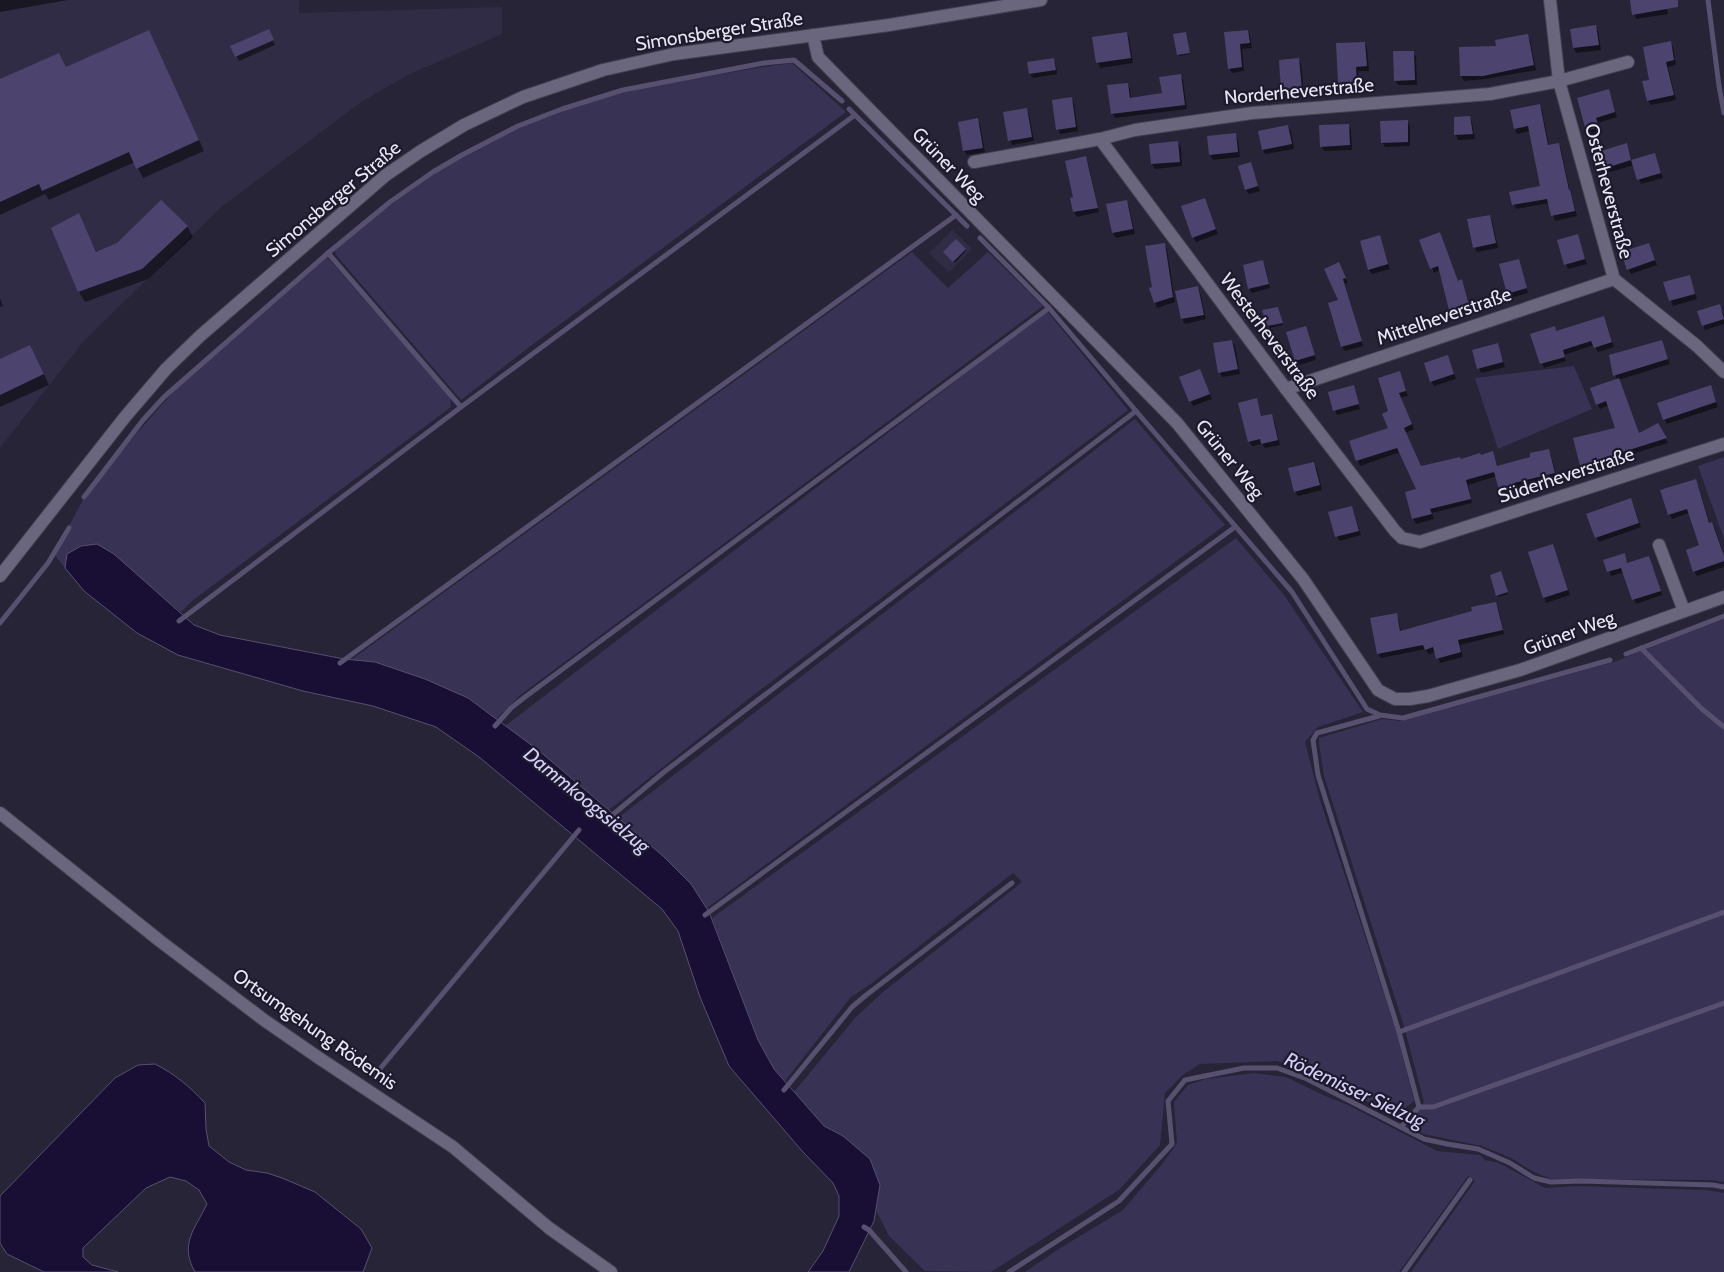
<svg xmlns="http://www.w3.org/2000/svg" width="1724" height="1272" font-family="Cabin,sans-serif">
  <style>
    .built { fill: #312c45 }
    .green { fill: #383254 }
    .water { fill: #190f34; stroke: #57506e }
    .shadow { fill: #0007 }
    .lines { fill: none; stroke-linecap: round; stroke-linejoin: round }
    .stream { stroke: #57506e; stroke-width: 5 }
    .building { fill: #4c446e }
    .street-casing { stroke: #444151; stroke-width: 14 }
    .secondary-casing { stroke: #444151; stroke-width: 14 }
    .street { stroke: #69667d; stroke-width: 12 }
    .secondary { stroke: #69667d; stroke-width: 12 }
    .labels { text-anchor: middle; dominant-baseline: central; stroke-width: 4.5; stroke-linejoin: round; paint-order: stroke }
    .street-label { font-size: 19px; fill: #e9e7f4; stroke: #1e1a2d }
    .water-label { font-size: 20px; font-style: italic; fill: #d4cef9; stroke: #1e1a2d }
  </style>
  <rect width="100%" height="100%" fill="#272437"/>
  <g class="built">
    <path d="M0 0H299V13L502 7V34L408 75 361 102 220 208 83 342 0 448Z"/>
    <path d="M952 230 972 249 949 272 929 253Z"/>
  </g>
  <g class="green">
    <path d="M792 63 846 112 532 345 461 400 336 255 335 250 382 211 444 167 521 127 563 111 635 89 762 67Z"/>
    <path d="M912 252 948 288 988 252 1043 306 519 696 496 719 468 698 351 660Z"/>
    <path d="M327 257 450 397 451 407 192 601 181 612 97 544 81 546 67 554 65 568 54 554 84 498 137 433 166 400 180 385Z"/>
    <path d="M1047 311 1128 410 751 697 609 810 538 750 505 726Z"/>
    <path d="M1574 366 1592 409 1498 449 1475 378Z"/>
    <path d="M1135 419 1225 525 707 908 691 884 618 818Z"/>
    <path d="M1724 457V539L1698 466Z"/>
    <path d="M1236 538 1284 595 1363 712 1318 727 1305 742 1320 800 1397 1033 1414 1101 1395 1116 1318 1076 1277 1061 1200 1064 1184 1074 1165 1093 1160 1145 1119 1190 991 1272 925 1271 889 1236 876 1210 880 1185 843 1136 824 1126 794 1092 855 1018 883 992 1022 882 1013 873 872 983 851 997 785 1081 774 1069 758 1040 712 918Z"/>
    <path d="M1724 619V1182L1712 1180 1551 1179 1534 1172 1511 1158 1482 1146 1423 1134 1411 1122 1424 1102 1403 1023 1324 776 1319 744V738L1382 719 1401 721 1617 661 1655 645Z"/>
    <path d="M1254 1073 1286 1077 1325 1096 1348 1105 1437 1151 1480 1155 1485 1160 1499 1163 1545 1188 1577 1186 1638 1188 1706 1190 1724 1193V1272H1411L1475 1181 1468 1176 1399 1272H1025L1057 1250 1123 1210 1163 1163 1177 1143 1174 1102 1188 1085 1206 1079Z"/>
  </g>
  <g class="water">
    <path d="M97 544 114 554 194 625 220 635 344 659 375 662 425 679 468 698 538 750 663 856 691 884 709 912 758 1040 774 1069 824 1126 843 1136 870 1159 880 1185 874 1221 849 1272H808L823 1251 839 1216V1196L833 1183 803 1152 729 1066 700 997 678 931 662 909 479 757 436 727 373 706 303 691 178 655 137 633 84 591 65 568 67 554 81 546Z"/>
    <path d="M155 1064C175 1074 190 1087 205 1103L206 1129 209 1146 229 1162 246 1170 267 1173 282 1178 315 1192 361 1229 372 1248 363 1272H195C179 1244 195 1229 207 1204L199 1190 186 1181 170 1177 146 1188 83 1248V1257L92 1265 118 1272H44L7 1254 0 1243V1196L115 1078 138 1065Z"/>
  </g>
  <g class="shadow">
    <path d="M0 0H68L0 12Z"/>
    <path d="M1631 0H1665L1668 14 1636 19 1634 14Z"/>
    <path d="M1596 27 1598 31 1601 50 1576 53 1574 48 1571 30Z"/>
    <path d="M149 31 204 151 143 178 135 162 49 200 45 194 0 215V81L66 68Z"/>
    <path d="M1248 31 1250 36 1252 48 1242 49 1244 71 1232 73 1229 68 1225 33Z"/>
    <path d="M1127 33 1129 38 1133 63 1100 68 1098 63 1094 38Z"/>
    <path d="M1186 33 1190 54 1179 56 1178 54Z"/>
    <path d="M1527 35 1530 40 1536 70 1486 79 1464 81 1461 76 1460 48 1497 47Z"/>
    <path d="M271 36 275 45 239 61 232 47Z"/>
    <path d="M1365 43 1367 48 1369 71H1358L1359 87 1342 88 1340 83 1337 44Z"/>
    <path d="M1670 43 1673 47 1676 65 1668 67 1676 100 1651 105 1648 101 1651 81Z"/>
    <path d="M1413 52 1416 57 1417 85H1398L1395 80Z"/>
    <path d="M1053 59 1056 64 1057 74 1033 78 1030 74Z"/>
    <path d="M1298 59 1301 64 1304 94 1285 96 1283 91 1280 61Z"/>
    <path d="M1180 75 1183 80 1187 109 1115 118 1112 113 1128 84 1130 89 1131 99 1163 94Z"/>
    <path d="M1608 91 1617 117 1598 123 1600 132 1590 135 1587 130Z"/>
    <path d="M1071 98 1074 103 1078 131 1060 134 1058 129Z"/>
    <path d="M1539 106 1542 110 1549 146 1559 144 1561 149 1570 192 1577 216 1555 221 1550 203 1516 209 1514 204 1542 187 1530 131 1517 134 1515 129Z"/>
    <path d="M1026 110 1029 114 1034 141 1012 145 1010 140Z"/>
    <path d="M1469 117 1472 122 1475 139 1458 140 1456 135 1455 118Z"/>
    <path d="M977 120 980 124 985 152 967 155 964 151Z"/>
    <path d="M1407 121 1410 126V146L1385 147 1382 142Z"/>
    <path d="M1348 125 1351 130 1352 150 1324 151 1321 146Z"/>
    <path d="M1288 126 1291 131 1294 149 1265 154 1263 150Z"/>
    <path d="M1235 135 1238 140 1240 157 1213 160 1210 155Z"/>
    <path d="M1178 143 1181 147 1182 166 1155 169 1152 164 1150 145Z"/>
    <path d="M1626 145 1632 161 1655 154 1663 178 1641 184 1634 165 1607 173 1600 153Z"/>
    <path d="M1085 157 1088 162 1099 212 1077 217 1074 212 1071 199 1075 198Z"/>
    <path d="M1250 164 1260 191 1249 194 1246 190Z"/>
    <path d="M1127 202 1129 206 1135 234 1116 238 1113 233Z"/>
    <path d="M1207 204 1218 234 1196 242 1193 237Z"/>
    <path d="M78 214 97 253 187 226 193 237 148 279 85 302 79 292 52 229Z"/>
    <path d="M1490 216 1492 221 1498 248 1477 252 1474 247Z"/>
    <path d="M1577 235 1587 264 1568 269 1558 241Z"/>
    <path d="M1379 237 1390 269 1372 274 1369 270Z"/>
    <path d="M1421 240 1458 282 1462 281 1464 286 1471 314 1454 318 1451 314 1441 270 1434 273Z"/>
    <path d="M1648 244 1657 265 1631 274 1628 269Z"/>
    <path d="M1164 245 1167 249 1175 302 1157 308 1150 289 1153 288Z"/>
    <path d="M965 249 966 251 955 263 946 254Z"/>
    <path d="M1518 260 1528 293 1511 298 1508 293Z"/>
    <path d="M1262 262 1265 266 1270 288 1252 293 1249 288Z"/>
    <path d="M1341 269 1348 283 1345 284 1363 346 1345 351 1342 347 1340 300Z"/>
    <path d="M1689 276 1697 299 1673 306 1665 283Z"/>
    <path d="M1198 287 1200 292 1206 319 1185 324 1182 319 1177 292Z"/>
    <path d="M0 298 3 306 0 307Z"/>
    <path d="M1719 306 1724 314V324L1705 330 1699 312Z"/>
    <path d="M1279 310 1283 325 1270 328 1268 326Z"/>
    <path d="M1606 322 1614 347 1598 352 1594 345 1564 355 1566 361 1544 368 1532 334 1554 328 1557 332Z"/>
    <path d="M1306 327 1316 360 1299 365 1296 361Z"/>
    <path d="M1232 341 1235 346 1240 374 1222 377 1220 372Z"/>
    <path d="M1662 342 1670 364 1618 380 1639 434 1658 424 1668 443 1602 463 1603 465 1583 470 1581 466 1616 429 1609 405 1600 409 1597 404 1617 380 1615 375Z"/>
    <path d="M1497 344 1505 367 1481 373 1473 351Z"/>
    <path d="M36 357 49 385 0 407V361Z"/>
    <path d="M1450 362 1456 379 1434 386 1431 381Z"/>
    <path d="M1399 373 1408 396 1400 398 1414 429 1405 433 1421 467 1481 457 1493 453 1498 467 1532 457 1548 450 1551 455 1557 477 1516 488 1517 491 1503 494 1497 476 1468 485 1472 503 1432 513 1434 519 1416 524 1413 519 1406 492 1418 489 1400 452 1360 466 1351 442 1390 429V412Z"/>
    <path d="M1202 375 1212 399 1193 406 1181 378Z"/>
    <path d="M1353 386 1360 409 1337 415 1335 410Z"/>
    <path d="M1710 386 1718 407 1667 424 1664 419Z"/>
    <path d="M1256 400 1262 417 1271 415 1274 420 1280 445 1265 448 1262 444 1252 446 1249 441Z"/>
    <path d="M1314 463 1317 468 1322 490 1298 496 1295 491Z"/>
    <path d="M1698 486 1710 524 1712 523 1715 528 1724 556V567L1697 576 1694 571 1700 546 1689 513 1672 519 1669 514Z"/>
    <path d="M1633 504 1641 527 1599 542 1596 537Z"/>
    <path d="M1352 507 1361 535 1339 541 1330 513Z"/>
    <path d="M1553 546 1570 595 1546 603 1530 553Z"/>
    <path d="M1624 555 1628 564 1649 557 1662 595 1636 604 1624 572 1611 576 1605 561Z"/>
    <path d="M1501 575 1508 594 1498 597 1491 576Z"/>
    <path d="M1495 603 1498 608 1504 634 1460 645 1463 657 1440 663 1436 652 1428 654 1426 649 1381 658 1378 653 1396 615 1399 620 1401 632 1474 612Z"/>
  </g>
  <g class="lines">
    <g class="stream">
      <path d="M1708 0 1719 86 1724 113"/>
      <path d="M849 109 967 226"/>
      <path d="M980 238 1049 308 1136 411 1292 592 1367 709 1380 715 1403 718 1610 660"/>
      <path d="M328 253 461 407"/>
      <path d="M84 497 143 420 164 397 328 253 390 202 433 172 462 155 518 126 562 109 623 90 764 63 794 60 842 101"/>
      <path d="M179 621 461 407 855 115"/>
      <path d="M0 623 48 563 69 528"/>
      <path d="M1641 648 1702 709 1724 727"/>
      <path d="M1626 654 1724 616"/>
      <path d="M340 663 956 215"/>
      <path d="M1379 716 1317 733 1313 740 1318 775 1399 1032 1419 1107 1401 1127"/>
      <path d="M495 726 511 708 525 697 1049 308"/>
      <path d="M610 817 664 772 1136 411"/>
      <path d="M705 915 1235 527"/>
      <path d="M1399 1032 1724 912"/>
      <path d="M374 1076 579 830"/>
      <path d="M784 1090 852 1007 865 996 1012 883"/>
      <path d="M1419 1107H1433L1724 1003"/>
      <path d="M864 1227 869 1230 906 1272"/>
      <path d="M1009 1272 1119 1201 1172 1144 1168 1101 1185 1080 1244 1068H1277L1307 1079 1424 1139 1447 1144 1478 1149 1510 1163 1534 1178 1551 1182 1582 1181 1713 1185 1724 1187"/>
      <path d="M1404 1272 1470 1180"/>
    </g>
  </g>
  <g class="building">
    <path d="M1630 0H1678V7L1632 15Z"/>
    <path d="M1596 25 1599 45 1573 48 1570 29Z"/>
    <path d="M269 29 274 40 235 57 230 46Z"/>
    <path d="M149 30 199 140 136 169 129 152 42 191 39 184 0 202V79L59 53 66 67Z"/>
    <path d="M1248 30 1250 43 1240 44 1242 67 1228 69 1224 32Z"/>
    <path d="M1127 32 1131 58 1096 63 1092 37Z"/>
    <path d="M1186 32 1190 53 1177 55 1173 34Z"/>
    <path d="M1528 34 1534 65 1483 76H1460L1459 47 1496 46 1495 40Z"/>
    <path d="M1671 41 1674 60 1666 62 1674 95 1647 101 1642 81 1649 80 1643 47Z"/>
    <path d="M1365 42 1367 66 1356 67 1357 82 1338 83 1336 43Z"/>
    <path d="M1393 51H1414L1415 80 1394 81Z"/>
    <path d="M1054 58 1056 70 1029 74 1027 62Z"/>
    <path d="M1299 58 1302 90 1281 91 1279 60Z"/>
    <path d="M1181 74 1185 105 1111 114 1107 85 1128 83 1130 98 1162 93 1159 77Z"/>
    <path d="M1609 89 1615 112 1596 118 1599 127 1586 131 1577 98Z"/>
    <path d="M1072 97 1076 127 1056 130 1052 100Z"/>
    <path d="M1540 104 1548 145 1559 143 1569 190H1570L1575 211 1551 216 1547 199 1512 205 1509 192 1540 186 1528 126 1514 129 1510 110Z"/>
    <path d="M1027 108 1032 137 1008 141 1003 112Z"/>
    <path d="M1470 116 1473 134 1454 135V117Z"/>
    <path d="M978 118 983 148 963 151 958 122Z"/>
    <path d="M1408 120V142L1381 143 1380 121Z"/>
    <path d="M1349 124 1350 145 1320 147 1319 125Z"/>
    <path d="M1288 125 1292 144 1262 150 1258 131Z"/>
    <path d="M1236 133 1238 152 1209 155 1207 136Z"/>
    <path d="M1178 141 1180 162 1151 164 1149 144Z"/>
    <path d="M1627 143 1631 160 1603 169 1598 152Z"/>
    <path d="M1655 153 1661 173 1637 180 1631 160Z"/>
    <path d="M1086 156 1098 208 1073 212 1070 198 1073 197 1065 161Z"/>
    <path d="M1251 162 1258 186 1245 190 1238 166Z"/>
    <path d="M1205 198 1216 229 1192 238 1181 206Z"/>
    <path d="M161 200 188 226 142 269 78 292 51 228 79 213 96 252 117 243Z"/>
    <path d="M1127 200 1133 229 1112 233 1106 204Z"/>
    <path d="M1490 215 1496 243 1473 248 1467 219Z"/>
    <path d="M1440 232 1458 281 1462 279 1470 309 1450 314 1438 266 1430 269 1419 240Z"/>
    <path d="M1578 234 1585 259 1564 265 1557 240Z"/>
    <path d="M1380 235 1388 264 1368 270 1360 241Z"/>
    <path d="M956 239 966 249 953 262 943 252Z"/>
    <path d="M1165 243 1173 297 1154 303 1149 288 1152 287 1145 246Z"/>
    <path d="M1649 243 1655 260 1627 270 1621 252Z"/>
    <path d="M1519 259 1527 288 1507 294 1499 264Z"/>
    <path d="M1263 260 1269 284 1248 289 1243 265Z"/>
    <path d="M1339 262 1346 278 1343 279 1362 341 1341 347 1328 303 1338 300 1324 269Z"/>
    <path d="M1690 275 1695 294 1669 301 1663 282Z"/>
    <path d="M1198 286 1204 315 1181 319 1175 291Z"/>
    <path d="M1720 304 1724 319 1702 326 1697 311Z"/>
    <path d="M1278 307 1283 323 1267 326 1262 310Z"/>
    <path d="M1604 316 1612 342 1594 348 1591 341 1563 350 1565 357 1540 364 1530 334 1555 326 1556 331Z"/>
    <path d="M1306 326 1315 355 1295 361 1286 332Z"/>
    <path d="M1232 340 1238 369 1218 373 1213 343Z"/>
    <path d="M1662 340 1668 359 1613 376 1609 355Z"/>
    <path d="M1498 343 1503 362 1477 369 1472 350Z"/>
    <path d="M30 345 44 374 0 395V359Z"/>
    <path d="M1448 355 1454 374 1430 382 1424 363Z"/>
    <path d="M1200 369 1210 394 1189 402 1179 377Z"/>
    <path d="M1400 371 1406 391 1399 393 1412 424 1404 428 1421 466 1460 457 1461 459 1480 453 1481 455 1493 451 1497 466 1530 457V453L1549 449 1555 473 1514 483 1515 486 1499 490 1494 472 1466 480 1471 499 1430 509 1432 514 1412 519 1405 492 1416 489 1397 448 1356 461 1349 441 1388 428 1382 414 1388 411 1378 378Z"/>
    <path d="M1619 378 1639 433 1658 423 1667 438 1601 459V461L1580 466 1573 438 1615 428 1606 401 1596 405 1590 388Z"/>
    <path d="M1354 385 1359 404 1333 411 1328 392Z"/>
    <path d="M1711 385 1716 402 1663 420 1657 403Z"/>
    <path d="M1257 398 1261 416 1272 414 1278 440 1261 444 1260 439 1248 442 1238 403Z"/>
    <path d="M1314 462 1320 485 1294 492 1288 468Z"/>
    <path d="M1696 479 1709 523 1712 522 1724 556V561L1693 572 1686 550 1699 545 1687 509 1668 515 1660 490Z"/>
    <path d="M1631 498 1639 523 1595 538 1586 514Z"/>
    <path d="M1352 506 1359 531 1335 537 1328 512Z"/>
    <path d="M1553 544 1568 590 1543 598 1528 552Z"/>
    <path d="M1625 553 1627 563 1649 556 1661 591 1632 600 1621 568 1607 572 1603 560Z"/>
    <path d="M1501 571 1508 592 1496 596 1490 575Z"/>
    <path d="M1496 602 1503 630 1458 640 1461 652 1436 659 1433 647 1425 650 1423 645 1377 654 1370 618 1397 613 1400 631 1472 611 1471 607Z"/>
  </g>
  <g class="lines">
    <defs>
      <g id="street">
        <path d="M1550 0 1559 81 1614 279 1697 346 1724 372"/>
        <path d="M813 35 818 57 1177 423 1303 579 1378 690 1395 699H1410L1428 696 1520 670 1724 597"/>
        <path d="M1100 139 1286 389 1395 531 1402 538 1420 542 1724 444"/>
        <path d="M974 162 1100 139 1135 130 1252 113 1490 94 1559 81 1628 62"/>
        <path d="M1286 389 1614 279"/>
        <path d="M1659 545 1684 611"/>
      </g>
      <g id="secondary">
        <path d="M0 576 125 417 166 369 200 336 386 175 421 151 464 125 523 97 603 70 674 54 889 25 1041 0"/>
        <path d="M0 813 160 941 264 1020 319 1058 453 1147 549 1228 611 1272"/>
      </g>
    </defs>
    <use href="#street" class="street-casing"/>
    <use href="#secondary" class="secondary-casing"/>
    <use href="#street" class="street"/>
    <use href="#secondary" class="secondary"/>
  </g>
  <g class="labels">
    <g class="street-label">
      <text transform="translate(719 31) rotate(-9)">Simonsberger Straße</text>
      <text transform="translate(1299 91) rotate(-5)">Norderheverstraße</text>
      <text transform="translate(949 165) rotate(46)">Grüner Weg</text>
      <text transform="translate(1609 191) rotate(75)">Osterheverstraße</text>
      <text transform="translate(333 199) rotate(-40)">Simonsberger Straße</text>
      <text transform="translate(1444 316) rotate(-19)">Mittelheverstraße</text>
      <text transform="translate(1270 336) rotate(53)">Westerheverstraße</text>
      <text transform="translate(1230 459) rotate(51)">Grüner Weg</text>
      <text transform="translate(1566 475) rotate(-18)">Süderheverstraße</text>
      <text transform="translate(1569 633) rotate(-20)">Grüner Weg</text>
      <text transform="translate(315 1029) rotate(35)">Ortsumgehung Rödemis</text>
    </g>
    <g class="water-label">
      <text transform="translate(587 800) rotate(39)">Dammkoogssielzug</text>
      <text transform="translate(1355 1090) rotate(25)">Rödemisser Sielzug</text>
    </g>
  </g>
</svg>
